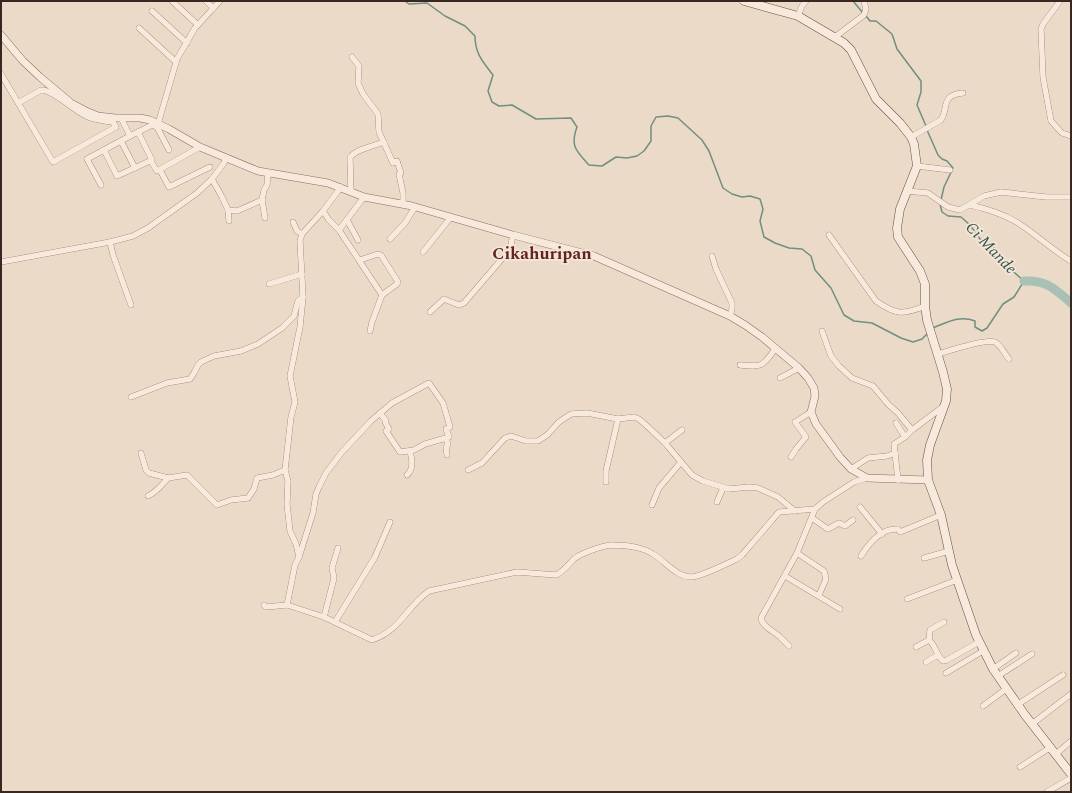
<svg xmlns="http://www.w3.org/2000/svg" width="1072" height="793" font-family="Spectral,serif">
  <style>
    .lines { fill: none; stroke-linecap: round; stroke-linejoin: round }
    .stream { stroke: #708f81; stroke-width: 1.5 }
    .river { stroke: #a9c1b5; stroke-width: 9 }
    .minor-casing { stroke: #876c5e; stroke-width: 6 }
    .tertiary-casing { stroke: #876c5e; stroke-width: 8 }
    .secondary-casing { stroke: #694d41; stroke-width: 9 }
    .minor { stroke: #f7e9db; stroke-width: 5.5 }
    .tertiary { stroke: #f7e9db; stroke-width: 7 }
    .secondary { stroke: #f7e9db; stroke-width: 8 }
    .labels { text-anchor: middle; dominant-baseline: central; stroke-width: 3.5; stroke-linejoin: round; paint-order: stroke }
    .water-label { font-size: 16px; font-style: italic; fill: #31574d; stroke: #f4e6d7 }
    .quarter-label { font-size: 17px; font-weight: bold; fill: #632323; stroke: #f4e6d7 }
  </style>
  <rect width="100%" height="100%" fill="#ecdac8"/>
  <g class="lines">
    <g class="stream">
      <path d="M405 1 409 4 427 3 445 16 465 26 475 36C475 54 483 62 493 75L488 91 492 102 499 106 512 105 536 119 571 118 577 127C570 146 576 151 589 165L602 166 616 157 627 158 637 156 644 151 651 141V126L656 117 668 116 678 118 702 140 709 151 723 188 732 194 742 197 750 196 760 199 763 209 760 221 764 237 775 243 789 248 802 249 811 256 815 270 831 288 844 315 854 321 872 323 901 338 913 342 922 339 928 333"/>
      <path d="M853 1 863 13"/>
      <path d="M866 16 870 21H876L892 34 897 49 921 81V92L917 105 926 126"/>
      <path d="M927 130 938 155 942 159 947 161 953 168 944 187 941 200"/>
      <path d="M932 329 935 327C948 322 960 315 975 321V327L982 331 987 328 1003 304 1014 297 1024 281 1007 266 1000 254 990 244 980 239 970 225 961 217 948 216 942 212 940 204"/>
    </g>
    <path class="river" d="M1024 281C1047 280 1055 289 1071 303"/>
    <defs>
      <g id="minor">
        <path d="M172 1 198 25"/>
        <path d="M206 1 213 8"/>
        <path d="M1060 1 1043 24 1041 29 1043 77 1051 121 1062 133 1071 136"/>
        <path d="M152 11 187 43"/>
        <path d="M798 16 802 6 806 1"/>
        <path d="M139 28 176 62"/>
        <path d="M835 37 864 15 866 9 864 1"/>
        <path d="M352 57 359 66 358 83 363 94 378 114 379 132 393 163 397 161 401 173 399 174 403 193V204"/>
        <path d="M1 74 53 162 116 127 113 122C104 121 94 120 86 116 73 110 52 89 41 90L18 103"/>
        <path d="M158 124 177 59 195 28 220 1"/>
        <path d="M130 136 152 125 157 127 169 150"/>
        <path d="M911 137 941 120C949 108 940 95 963 93"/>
        <path d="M121 141 135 168"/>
        <path d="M104 150 117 176 152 160 138 132"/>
        <path d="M152 163 157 171 200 147"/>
        <path d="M917 166 950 170"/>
        <path d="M160 170 169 187 210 167"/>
        <path d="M212 179 222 197 228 210 237 211 262 200"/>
        <path d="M101 185 87 159 130 136 121 118"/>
        <path d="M907 191 928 193 948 207 960 210 984 196 1001 192 1046 197H1071"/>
        <path d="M351 192 350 158C353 150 376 145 384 142"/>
        <path d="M970 205C987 209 1004 214 1018 223 1037 235 1052 250 1071 261"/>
        <path d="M228 210 229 221"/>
        <path d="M323 211 329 220 339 230"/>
        <path d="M265 218 262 200 264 190 267 185 268 174"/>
        <path d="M347 220 358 240"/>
        <path d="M293 222 297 231 302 234"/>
        <path d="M829 235 876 301C896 315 903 315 925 306"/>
        <path d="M390 239 405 223 415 207"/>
        <path d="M110 242 113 255 131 305"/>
        <path d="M423 252 451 217"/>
        <path d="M712 256 716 269 732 303V309L730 316"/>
        <path d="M360 260 378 254 381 255 398 282 397 284 382 295 339 230 364 197"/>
        <path d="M1 262 110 242 133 236 148 228 197 193 212 179 224 163 226 157"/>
        <path d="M269 284 302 274"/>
        <path d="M430 312 444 299 459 305 464 303 507 253 511 245 513 235"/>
        <path d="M370 331 372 322 382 295"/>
        <path d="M822 331 831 356 839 366 852 378 873 386 888 404 898 413 912 430 944 406"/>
        <path d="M938 354C948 351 987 338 995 342 1001 345 1005 355 1009 359"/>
        <path d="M740 365C761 367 763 367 775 349"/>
        <path d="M780 378 799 368"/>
        <path d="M131 397 167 383 190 379 194 373 198 365 201 362 214 356 241 351 258 344 282 328 294 316 298 301 303 297"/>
        <path d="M380 413 386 421 385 422 389 429 386 431 400 452 414 450 425 444 446 438"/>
        <path d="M896 423 905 437"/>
        <path d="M665 443 682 430"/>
        <path d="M141 453 146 470 149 473 168 478 187 475 217 505 231 500 248 498 254 489 257 478 273 475 285 470"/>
        <path d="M791 457 796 449 806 437 795 422 811 412"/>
        <path d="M851 469 868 458 887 456 895 453"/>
        <path d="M468 470 482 463 505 438 511 436 526 441H538L547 435 559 422 571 414 587 413 618 419 634 417 639 419 647 426 665 443 692 475 703 481 729 489 749 487 758 488 778 497 795 511"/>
        <path d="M407 475C414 469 412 459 410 451"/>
        <path d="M898 480 894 444 905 437 912 430"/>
        <path d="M606 482V471L618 419"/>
        <path d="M148 496C155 493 163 484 168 478"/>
        <path d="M717 502 723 488"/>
        <path d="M652 505 659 488 681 462"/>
        <path d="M860 507 882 534"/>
        <path d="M812 518 828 529 839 523 845 526 853 520"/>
        <path d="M797 553 824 571 826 579 819 595"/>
        <path d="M861 556C869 543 882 528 898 529L900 532 941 515"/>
        <path d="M299 557 313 513 316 494 319 487 326 473 342 452 371 421 392 403 429 383 443 403 450 427 446 429 449 437 446 438 448 445 446 447 447 455"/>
        <path d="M924 558 949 551"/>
        <path d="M785 576 840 609"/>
        <path d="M907 599 957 580"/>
        <path d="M264 605 266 607 287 605 295 565 299 557 296 544 290 531 287 504 288 481 285 470 291 417 295 402 290 376 300 327 303 297 300 241 302 234 323 211 341 187"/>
        <path d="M287 605 324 617 372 640C401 630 406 607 429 591L517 572 556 575C564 571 568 565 574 559 581 553 602 546 611 545 624 545 642 547 653 554 665 561 676 577 692 577 703 576 726 564 737 559L742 555 779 512 815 509 823 502 854 482 867 478"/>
        <path d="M324 617 333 582 334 578 332 568 338 548"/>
        <path d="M335 622 375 557 390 522"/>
        <path d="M929 640 930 630 944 622"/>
        <path d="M789 646C786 643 783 640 780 637 774 631 762 627 761 618L797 553 815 509"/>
        <path d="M916 647 929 640C936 646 936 655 943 661L947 660 979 642"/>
        <path d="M926 662 938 655"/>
        <path d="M993 669 1016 653"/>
        <path d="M946 673 983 651"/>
        <path d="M998 676 1032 654"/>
        <path d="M1017 705 1063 675"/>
        <path d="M983 706 1006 689"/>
        <path d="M1032 724 1071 694"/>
        <path d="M1056 754 1071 741"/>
        <path d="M1020 767 1051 747"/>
        <path d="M1047 792 1071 778"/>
      </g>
      <path id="tertiary" d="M1 35 23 61 40 77 71 103 88 112 98 116 115 118H140L150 120 169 129 200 147 258 171 328 183 364 197 412 206 513 235 594 256 730 316 745 325 762 337 799 368 808 378 814 388 815 396 811 412 816 424 840 457 851 469 867 478 928 480"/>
      <path id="secondary" d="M744 1 798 16 844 43 851 50 876 99 900 123 911 137 914 144 917 166 900 209 897 228 898 237 920 271 925 284V306L927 320 943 372 947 389 946 401 930 445 927 460 928 480 941 515 952 565 976 635 993 669 1025 715 1071 774"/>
    </defs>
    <use href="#minor" class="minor-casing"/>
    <use href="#tertiary" class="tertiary-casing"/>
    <use href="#secondary" class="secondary-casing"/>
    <use href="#minor" class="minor"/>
    <use href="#tertiary" class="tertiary"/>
    <use href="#secondary" class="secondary"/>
  </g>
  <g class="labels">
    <g class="water-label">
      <text transform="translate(991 248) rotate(46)">Ci Mande</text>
    </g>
    <g class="quarter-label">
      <text x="542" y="254">Cikahuripan</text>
    </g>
  </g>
  <rect width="1072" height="793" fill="none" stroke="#392821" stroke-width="4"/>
</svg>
